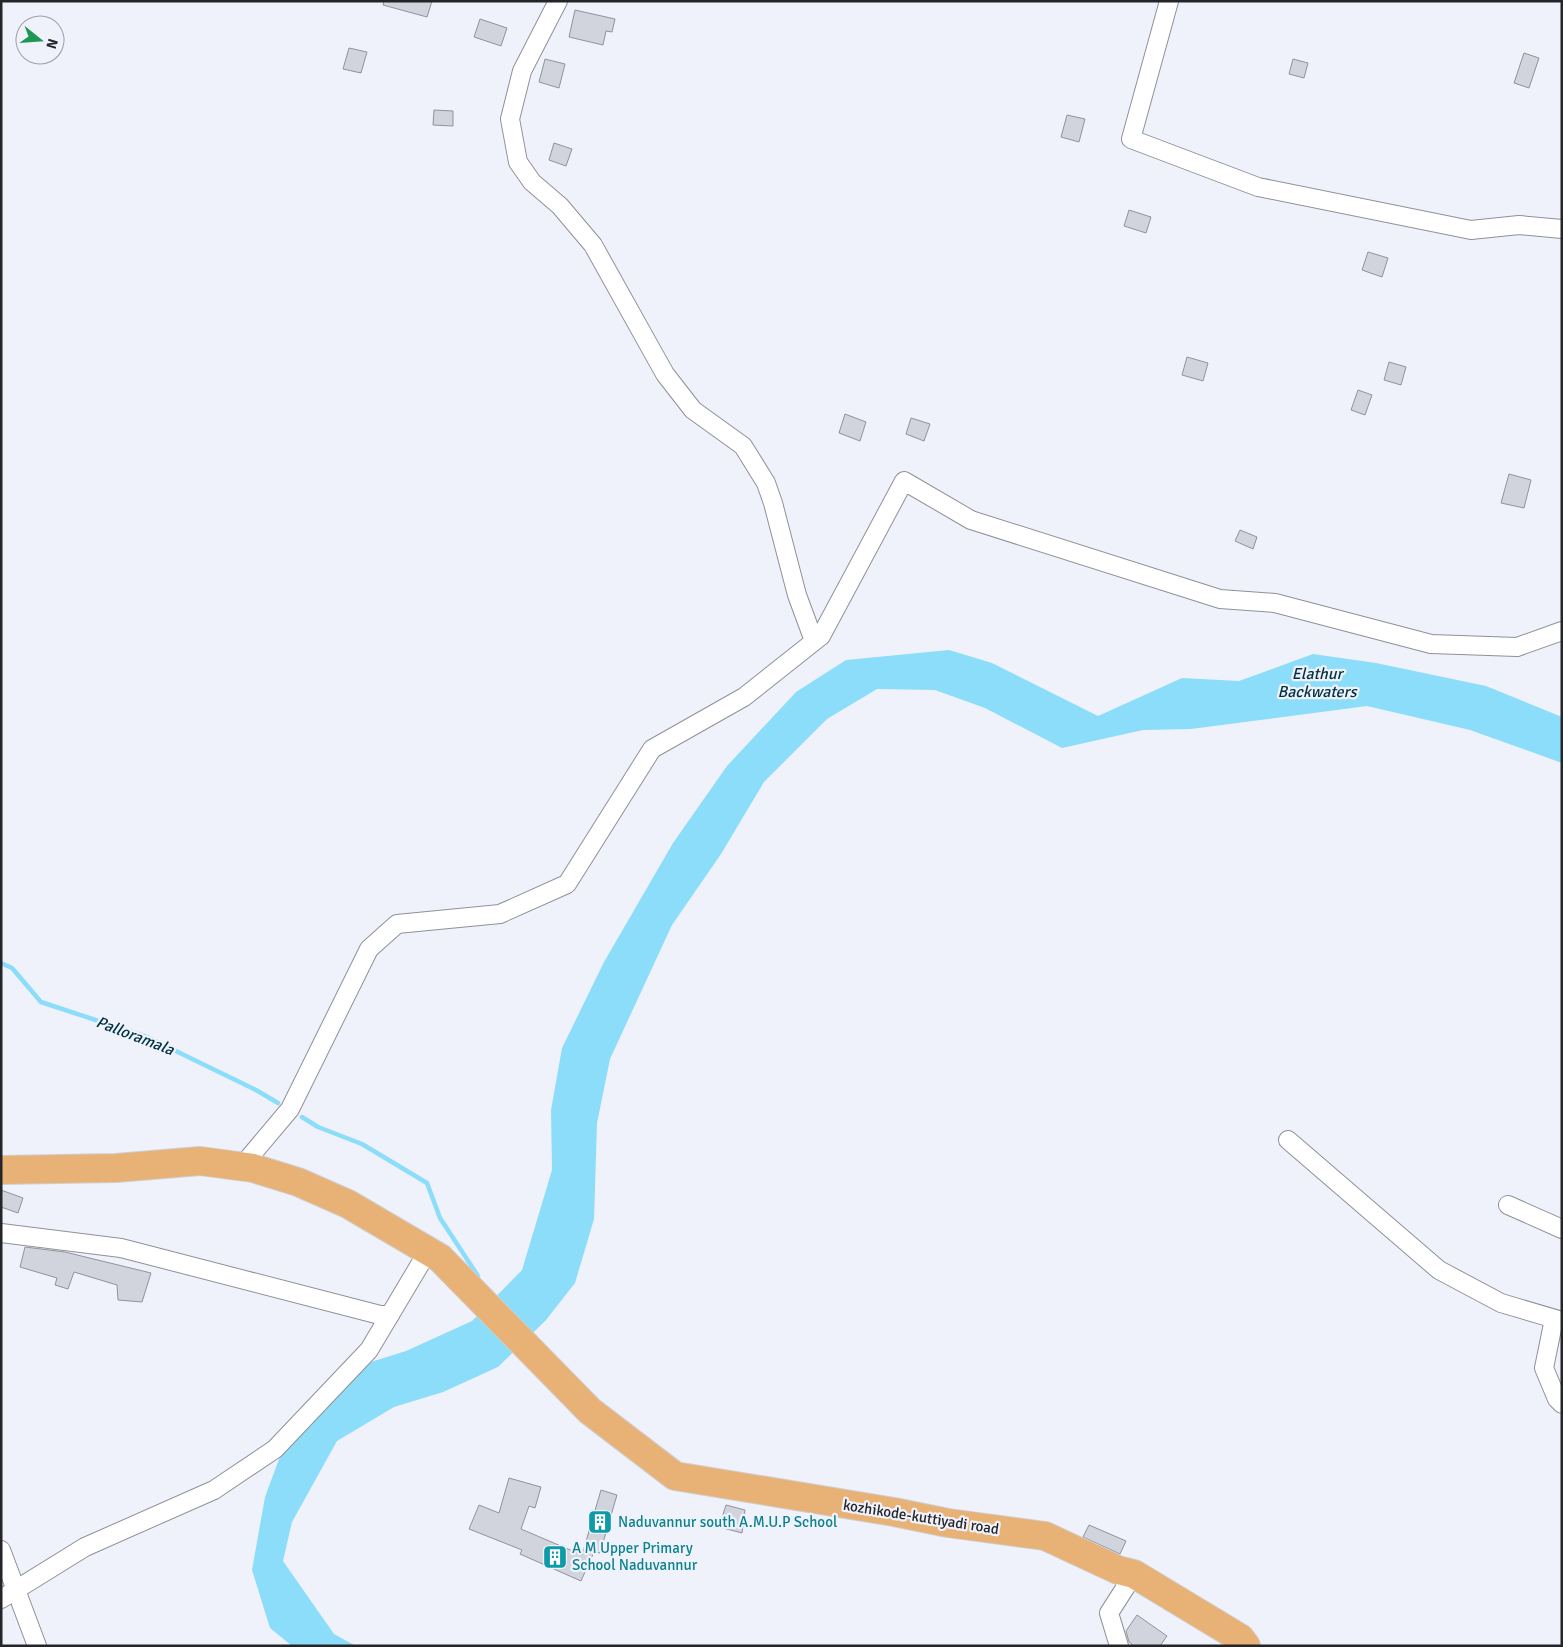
<svg xmlns="http://www.w3.org/2000/svg" width="1563" height="1647" font-family="Signika,sans-serif">
  <style>
    .water { fill: #8bddfa }
    .lines { fill: none; stroke-linecap: round; stroke-linejoin: round }
    .stream { stroke: #8bddfa; stroke-width: 4.5 }
    .building { fill: #d2d4dd; stroke: #90939a }
    .street-casing { stroke: #8f9199; stroke-width: 20 }
    .primary-casing { stroke: #cfcfd0; stroke-width: 30 }
    .street { stroke: #fff; stroke-width: 18 }
    .primary { stroke: #e8b276; stroke-width: 28 }
    .labels { text-anchor: middle; dominant-baseline: central; stroke-width: 4.5; stroke-linejoin: round; paint-order: stroke }
    .street-label { font-size: 15px; fill: #242528; stroke: #f0f2fb }
    .culture-label { font-size: 15px; fill: #0d838f; stroke: #f0f2fb; text-anchor: start }
    .water-label { font-size: 16px; font-style: italic; fill: #003341; stroke: #f0f2fb }
  </style>
  <rect width="100%" height="100%" fill="#f0f2fb"/>
  <path class="water" d="M949 650 992 663 1098 716 1182 678 1239 681 1313 654 1376 663 1486 686 1562 717V763L1470 730 1367 706 1191 729 1143 730 1062 748 985 708 935 690 877 689 827 719 764 782 721 854 672 925 610 1059 597 1123 594 1219 575 1283 546 1320 498 1367 443 1392 394 1407 337 1441 292 1522 283 1561 334 1634 356 1646H292L270 1628 252 1570 265 1497 279 1459 300 1420 355 1367 406 1351 472 1321 522 1270 552 1170 551 1110 562 1048 604 962 673 843 727 766 796 692 846 660Z"/>
  <g class="lines">
    <g class="stream">
      <path d="M1 963 12 968 41 1002 147 1037 256 1090 278 1103"/>
      <path d="M302 1117 318 1127 362 1144 427 1183 440 1218 478 1276"/>
    </g>
  </g>
  <g class="building">
    <path d="M384 1H432L427 17 383 5Z"/>
    <path d="M575 10 615 19 612 32 606 31 603 45 569 37Z"/>
    <path d="M480 19 507 28 501 46 474 37Z"/>
    <path d="M349 48 367 52 361 73 343 69Z"/>
    <path d="M1524 53 1539 58 1529 88 1514 83Z"/>
    <path d="M545 59 565 64 559 88 539 82Z"/>
    <path d="M1293 59 1308 63 1304 78 1289 74Z"/>
    <path d="M434 110 453 111V126L433 125Z"/>
    <path d="M1067 115 1085 119 1079 142 1061 137Z"/>
    <path d="M554 143 572 149 566 166 549 160Z"/>
    <path d="M1129 210 1151 217 1146 233 1124 226Z"/>
    <path d="M1368 252 1388 258 1382 277 1362 270Z"/>
    <path d="M1187 357 1208 363 1203 381 1182 375Z"/>
    <path d="M1389 362 1406 367 1401 385 1384 380Z"/>
    <path d="M1358 390 1372 395 1365 415 1351 410Z"/>
    <path d="M845 414 866 422 860 441 839 433Z"/>
    <path d="M911 418 930 424 924 441 906 434Z"/>
    <path d="M1509 474 1531 480 1524 508 1501 503Z"/>
    <path d="M1240 530 1257 537 1253 549 1235 541Z"/>
    <path d="M1 1190 23 1198 18 1213 1 1207Z"/>
    <path d="M25 1247 65 1252 151 1273 142 1302 118 1300 117 1285 74 1272 68 1289 55 1285 57 1278 20 1267Z"/>
    <path d="M509 1478 541 1487 535 1508 529 1506 521 1529 582 1555 601 1490 617 1495 600 1553 594 1552 581 1581 520 1554 522 1550 469 1529 479 1505 499 1513Z"/>
    <path d="M726 1505 745 1510 742 1533 719 1527Z"/>
    <path d="M1089 1525 1126 1541 1120 1554 1083 1537Z"/>
    <path d="M1137 1615 1167 1636 1160 1646H1134L1129 1642 1126 1631Z"/>
  </g>
  <g class="lines">
    <defs>
      <g id="street">
        <path d="M558 1 522 71 510 119 518 162 532 182 560 206 593 245 665 374 693 410 743 446 766 483 773 503 797 595 814 641"/>
        <path d="M1169 1 1131 139 1258 187 1471 230 1519 225 1562 229"/>
        <path d="M1288 1140 1439 1270 1501 1303 1562 1321"/>
        <path d="M242 1166 290 1109 369 949 397 924 500 914 567 884 652 749 744 697 821 636 904 481 971 520 1220 599 1275 603 1431 644 1517 647 1562 631"/>
        <path d="M1508 1205 1562 1229"/>
        <path d="M1 1233 121 1248 380 1315H390"/>
        <path d="M1554 1319 1544 1368 1557 1399 1562 1404"/>
        <path d="M1 1550 37 1646"/>
        <path d="M1 1599 85 1547 214 1490 275 1449 369 1350 428 1251"/>
        <path d="M1119 1646 1109 1613 1134 1574"/>
      </g>
      <path id="primary" d="M1 1170 116 1168 200 1161 253 1168 298 1182 348 1204 440 1258 590 1411 675 1476 894 1512 948 1523 1045 1536 1118 1570 1134 1574 1240 1638 1246 1646"/>
    </defs>
    <use href="#street" class="street-casing"/>
    <use href="#primary" class="primary-casing"/>
    <use href="#street" class="street"/>
    <use href="#primary" class="primary"/>
  </g>
  <defs>
    <symbol id="building-square" viewBox="-11 -11 22 22"><rect x="-9" y="-9" width="18" height="18" rx="4" fill="#0f9aa8" stroke="#f0f2fb"/><path d="M-4-6H4V6H1V3H-1V6H-4ZM-2.5-4.3h1.7v1.8h-1.7ZM.8-4.3h1.7v1.8H.8ZM-2.5-1h1.7V.8h-1.7ZM.8-1h1.7V.8H.8Z" fill="#fff"/></symbol>
  </defs>
  <g fill-rule="evenodd">
    <use href="#building-square" x="586" y="1508" width="28" height="28"/>
    <use href="#building-square" x="541" y="1543" width="28" height="28"/>
  </g>
  <g class="labels">
    <g class="street-label">
      <text transform="translate(921 1517) rotate(9)">kozhikode-kuttiyadi road</text>
    </g>
    <g class="culture-label">
      <text x="618" y="1522">Naduvannur south A.M.U.P School</text>
      <text x="572" y="1548">A M Upper Primary<tspan x="572" dy="17">School Naduvannur</tspan></text>
    </g>
    <g class="water-label">
      <text x="1317" y="674">Elathur<tspan x="1317" dy="18">Backwaters</tspan></text>
      <text transform="translate(135 1036) rotate(21)">Palloramala</text>
    </g>
  </g>
  <rect width="1563" height="1647" fill="none" stroke="#242528" stroke-width="5"/>
  <g transform="translate(40 40) rotate(107)"><circle r="24" fill="#f0f2fb" stroke="#9ea0a7"/>
  <path d="M0-4L9 19L0 12L-9 19Z" fill="#1d9754"/>
  <text y="-8" font-size="14" font-weight="bold" text-anchor="middle" fill="#242528">N</text>
  </g>
</svg>
